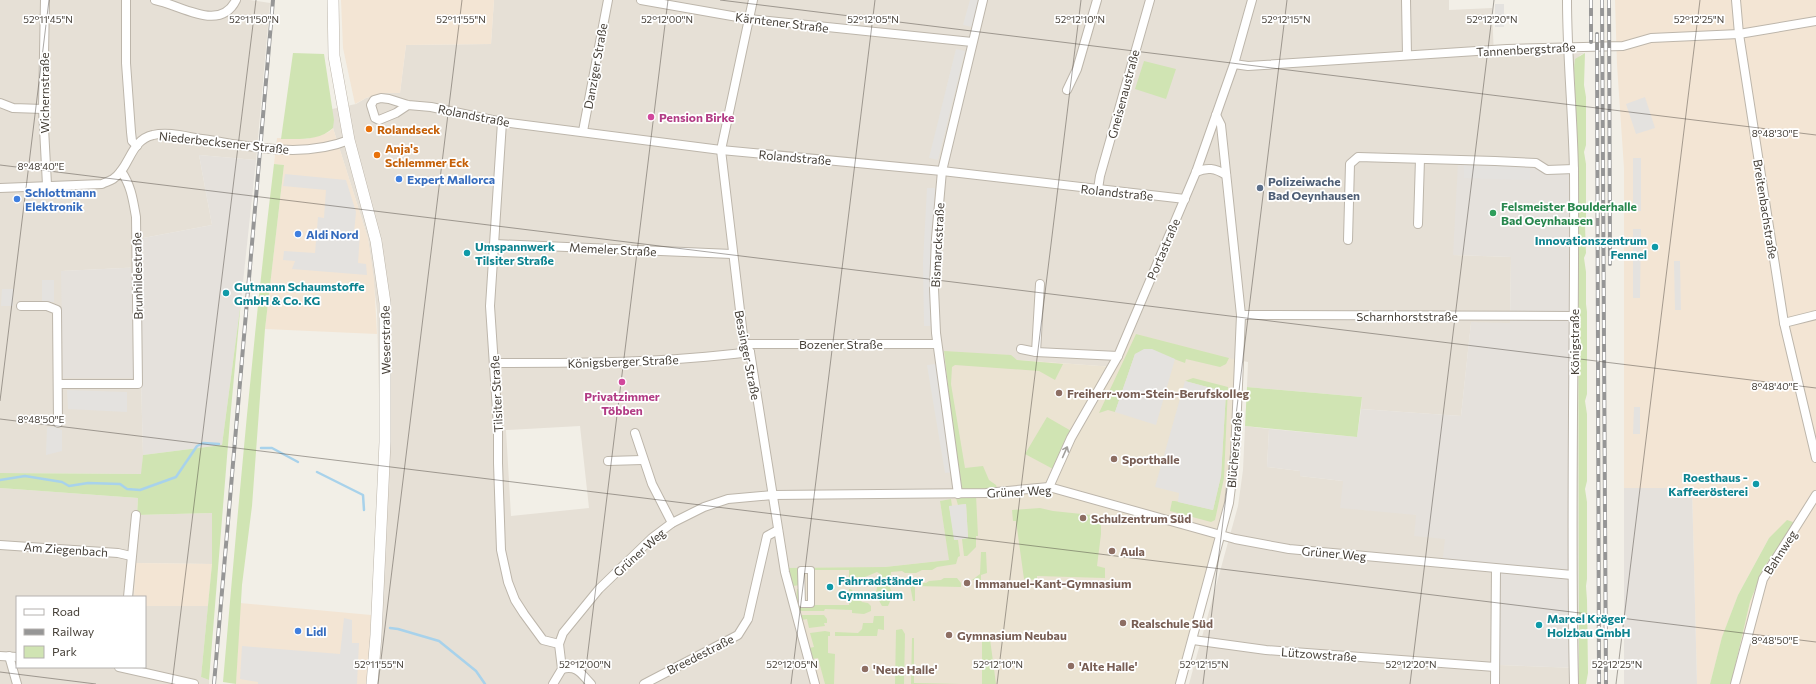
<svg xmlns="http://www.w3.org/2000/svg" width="1816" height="684" font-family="Commissioner,sans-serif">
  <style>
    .residential { fill: #e6e0d6; fill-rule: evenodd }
    .commercial { fill: #f3e5d4 }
    .industrial { fill: #e5e1dc }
    .education { fill: #ebe3d2 }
    .green { fill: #d0e4b3 }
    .parking { fill: #e4e2df }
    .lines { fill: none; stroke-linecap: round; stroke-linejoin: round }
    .stream { stroke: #a8d2eb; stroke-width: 2.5 }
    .pedestrian-casing { stroke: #bdb6ab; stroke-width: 8 }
    .minor-casing { stroke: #bdb6ab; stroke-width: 10 }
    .tertiary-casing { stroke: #bdb6ab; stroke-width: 12 }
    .pedestrian { stroke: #fff; stroke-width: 6 }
    .minor { stroke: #fff; stroke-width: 8 }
    .tertiary { stroke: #fff; stroke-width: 11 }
    .rail-casing { stroke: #969696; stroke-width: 4 }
    .rail { stroke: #fff; stroke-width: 2.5; stroke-dasharray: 8; stroke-linecap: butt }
    .oneway { stroke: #a29f9b }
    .ticks { fill: none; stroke: #453f37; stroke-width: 1; stroke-opacity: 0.45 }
    .hotel-dot { fill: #d1479c; stroke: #fff; stroke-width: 1.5 }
    .food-dot { fill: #e8710a; stroke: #fff; stroke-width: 1.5 }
    .shop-dot { fill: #3f7fe0; stroke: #fff; stroke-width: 1.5 }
    .service-dot { fill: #5c6f8a; stroke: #fff; stroke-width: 1.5 }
    .leisure-dot { fill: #2e9e5b; stroke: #fff; stroke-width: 1.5 }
    .culture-dot { fill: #0f9aa8; stroke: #fff; stroke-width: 1.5 }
    .education-dot { fill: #8d6e63; stroke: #fff; stroke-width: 1.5 }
    .labels { text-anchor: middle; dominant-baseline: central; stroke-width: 3.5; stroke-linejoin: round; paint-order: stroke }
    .street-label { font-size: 12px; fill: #453f37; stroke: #fff }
    .hotel-label { font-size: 12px; font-weight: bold; fill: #b23c85; stroke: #fff; text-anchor: start }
    .food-label { font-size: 12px; font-weight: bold; fill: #c56008; stroke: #fff; text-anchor: start }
    .shop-label { font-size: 12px; font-weight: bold; fill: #366cbe; stroke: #fff; text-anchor: start }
    .service-label { font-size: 12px; font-weight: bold; fill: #4e5e75; stroke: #fff; text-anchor: start }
    .leisure-label { font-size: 12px; font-weight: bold; fill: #27864d; stroke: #fff; text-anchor: start }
    .culture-label { font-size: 12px; font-weight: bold; fill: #0d838f; stroke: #fff; text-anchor: start }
    .education-label { font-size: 12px; font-weight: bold; fill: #785e54; stroke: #fff; text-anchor: start }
    .ticks-label { font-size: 10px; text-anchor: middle; fill: #453f37; stroke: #fff; stroke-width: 3.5; stroke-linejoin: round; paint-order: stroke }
  </style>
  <rect width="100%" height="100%" fill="#f2efe7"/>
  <g class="residential">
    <path d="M0 0H250L270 3 256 160 199 155 212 225 143 238 144 267 62 271 141 378 143 455 142 474 0 473Z"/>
    <path d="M494 0H1449V10L1492 8 1494 57 1585 53 1580 55 1574 68 1578 171 1547 172 1453 255 1511 257 1510 323H1471L1461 416 1361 409 1362 397 1247 387 1248 362 1237 360 1114 367 1017 360 1013 359 944 352 961 498 940 501 950 560 885 567 819 684H368L380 437 377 310 368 238 333 128 332 109 356 104 366 98 384 93H400L406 45 491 44ZM580 426 589 508 511 516 506 430Z"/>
    <path d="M1245 426 1269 429 1267 467 1300 471V476L1343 481 1416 515 1445 539 1499 571 1500 665 1579 668V684H1189L1238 506 1243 470Z"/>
    <path d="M0 488 138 498 137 515 212 513V564L136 563 134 597H17V667H145V606H208L201 677 209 680V684H0Z"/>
  </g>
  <g class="commercial">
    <path d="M341 0H494L491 44 406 45 400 93H384L366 98 355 104 343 48Z"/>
    <path d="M1615 0H1816V684H1731L1750 602 1764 567 1796 523 1769 538 1738 595 1722 638 1710 684H1697L1692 488H1624V168L1617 65Z"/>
    <path d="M333 128 368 238 374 279 377 334 265 329 284 165 274 164 277 138 307 139 329 132Z"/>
    <path d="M136 563 212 564 208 606H145V597H134Z"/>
    <path d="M240 603 371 615 368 684H236Z"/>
  </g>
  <g class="industrial">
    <path d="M199 155 256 160 241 301 222 445 143 455 141 378H63L61 271 144 267 143 238 212 225Z"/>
    <path d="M1458 163 1535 166 1547 172 1578 171 1579 668 1500 665 1499 571 1442 565 1445 539 1414 536 1416 515 1340 508 1343 481 1300 476V471L1267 467 1269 429 1357 437 1361 409 1461 416 1471 322 1510 323 1511 257 1453 255Z"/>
    <path d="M1624 488H1692L1697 684H1624Z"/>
  </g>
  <path class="education" d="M1129 332 1237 360 1232 454 1227 502 1177 684H819L787 568 885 567 949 560 940 501 961 497 944 351 1011 355 1017 360 1114 367Z"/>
  <g class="green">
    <path d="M293 53 324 54 334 120 333 128C319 141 299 139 281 139Z"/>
    <path d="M1585 53 1584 85 1586 97V145L1584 152 1586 164V219L1585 225 1586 253 1584 258 1586 272V304L1587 312V394L1585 401 1587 414V481L1585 489 1587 502V579L1586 586 1587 600 1588 673 1586 684H1579L1578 171 1574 68 1575 59Z"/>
    <path d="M1144 61 1176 69 1166 99 1135 89Z"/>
    <path d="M274 164 284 165 265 329 252 506 242 585 236 684 223 682C238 509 253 336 274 164Z"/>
    <path d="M241 301 230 420 209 680 201 677 212 564V513L137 515 138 498 0 488V473L141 474 143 455 222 445Z"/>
    <path d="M1136 334 1229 358 1226 364 1220 367 1186 359 1185 363 1147 349 1135 354 1115 412 1108 410 1099 413Z"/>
    <path d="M944 351 1011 355 1017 360 1063 364 1055 380 1039 371 955 365 952 367 951 384 965 468 983 466 989 480 996 485 997 488 960 490Z"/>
    <path d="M1193 378 1228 387 1224 478 1215 520 1211 522 1170 511 1172 501H1175L1213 510 1221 476 1226 392 1185 381Z"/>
    <path d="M1247 387 1362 397 1357 437 1245 426Z"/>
    <path d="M1047 417 1073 432 1053 469 1025 454Z"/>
    <path d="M961 495H976L978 536H976V547L967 556H964L962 539 968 538 966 504 958 505 956 498H961Z"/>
    <path d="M951 499 952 506H949L955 540H958L960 556 958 557 956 564 937 567 932 570H922L916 573H905L902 571 891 572 890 588 893 594 888 606H882L876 595 877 587 882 586V575L877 572 865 577H858L852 585H849V570H801V585L792 586 787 568 885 567 949 560 940 501Z"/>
    <path d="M1040 508 1053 511 1101 516V534L1097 566 1105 568V578L1037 576V580L1024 579 1016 521H1013L1012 510Z"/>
    <path d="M1787 520 1796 523 1764 567 1750 602 1731 684H1710L1722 637 1738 595 1769 538Z"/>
    <path d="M981 552H986L987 573 981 575V580H972L980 574Z"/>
    <path d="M944 578H957L961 583V587L915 586V601H913L910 585 914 582 926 583 929 581 941 580Z"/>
    <path d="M797 589H801V605H849V589H851L862 602 868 603 871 606V611L864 614 852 613V610L825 609 824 611H798L796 601Z"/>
    <path d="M799 615H824L827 619V623H824L825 626 809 628 807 619 802 620Z"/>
    <path d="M874 616H884V630L878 629 877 636H835V632L858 633 862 629 863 623H873Z"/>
    <path d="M902 629 905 634 904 684H895L896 630Z"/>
    <path d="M825 631 830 632V636H828V653L835 654 834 684H825L818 658 812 659 809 648 814 647 810 633Z"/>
    <path d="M912 638H914V683L961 684H911Z"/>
    <path d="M990 639 996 684H975H982V640Z"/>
  </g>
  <g class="parking">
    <path d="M970 0H979L972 27 963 25Z"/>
    <rect x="1495" y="4" width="9" height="23"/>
    <path d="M956 49 965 51 938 160 929 158Z"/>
    <path d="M1645 97 1655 128 1636 134 1626 104Z"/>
    <rect x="1633" y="158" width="8" height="53"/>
    <path d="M1464 165 1530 167V180L1464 178Z"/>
    <path d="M285 174 346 180 356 212 354 233 360 234 358 263 366 264 367 275 292 269 295 261 283 260 284 251 315 253 318 217 324 218 326 190 283 186Z"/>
    <path d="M927 188H935L931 262V326H924L923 262Z"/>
    <path d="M1633 229H1641L1640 298H1633Z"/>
    <path d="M1674 261H1680L1681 310H1675Z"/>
    <rect x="42" y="280" width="12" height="22"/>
    <path d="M2 289H13V306H1Z"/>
    <path d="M1144 349H1152L1175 359 1156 425 1115 412 1135 354Z"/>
    <path d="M936 364 953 472 945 473 927 365Z"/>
    <path d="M1185 381 1226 392 1221 476 1213 510 1178 502 1179 493 1155 487Z"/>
    <path d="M67 390 127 392V412L68 409Z"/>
    <path d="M1634 407H1640V434H1633Z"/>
    <path d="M47 427H56L62 430V451L46 455Z"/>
    <path d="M966 504 968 538 954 540 949 506Z"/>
    <path d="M344 618 352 620V643H359L357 684H258V682L240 679 242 646 340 654Z"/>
  </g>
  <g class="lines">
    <g class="stream">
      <path d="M261 448H272L298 462"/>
      <path d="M317 472 363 495 364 510"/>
      <path d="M0 480 25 476 62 482 69 486 88 483 120 484 127 489 140 490 176 477 197 446 203 443 219 444"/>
      <path d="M390 628 398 629 439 641 476 671 485 684"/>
    </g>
    <defs>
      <path id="pedestrian" d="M801 570H811V604H802Z"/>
      <g id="minor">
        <path d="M45 0 43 109 47 185"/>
        <path d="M126 0V63L131 132 132 141 137 146"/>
        <path d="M155 0C181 5 220 33 236 0"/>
        <path d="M641 0 749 19 972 42"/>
        <path d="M753 0 721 150 744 344 750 352 785 572 815 684"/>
        <path d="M1406 0 1407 55"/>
        <path d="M1567 0C1567 57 1573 114 1574 172 1575 343 1570 513 1574 684"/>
        <path d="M1736 0 1739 34 1784 323 1816 458"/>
        <path d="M1234 64 1248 66 1507 49 1623 46 1651 38 1739 34 1816 21"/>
        <path d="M1067 90 1077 69 1097 0"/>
        <path d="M0 103 13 108 43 109"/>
        <path d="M408 105 396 113 379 120 375 118 371 105 374 100 381 98 389 99 408 105 431 107 502 122 721 150 942 171 1185 199"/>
        <path d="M502 122 490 306 498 426V463L501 550 508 582 515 600 524 614 543 640 559 644"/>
        <path d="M583 131 608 0"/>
        <path d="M1196 172C1207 167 1215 168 1226 175"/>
        <path d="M0 188 102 184C106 182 110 181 113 179 130 168 130 140 153 135 169 131 187 137 202 139 250 146 302 159 349 140"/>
        <path d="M1098 189 1100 176 1150 0"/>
        <path d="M1418 224 1420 159"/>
        <path d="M1348 240 1350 164 1358 157 1495 161 1536 163 1547 170 1574 169"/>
        <path d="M494 244 732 254"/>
        <path d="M21 306H47L57 310 58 423"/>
        <path d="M1241 315 1574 316"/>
        <path d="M1784 323 1816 315"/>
        <path d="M744 344H937"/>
        <path d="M1021 349 1036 352 1118 356"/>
        <path d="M1036 352 1040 284"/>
        <path d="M495 363C580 363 666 363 750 352"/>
        <path d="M58 384H138L136 217C133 200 131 185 121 171"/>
        <path d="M635 433 652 484 672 523"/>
        <path d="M608 461 642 460"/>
        <path d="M1049 487 1071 438 1118 356 1196 172 1234 64 1252 0"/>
        <path d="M958 494 936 333 934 289 936 238 942 171 983 0"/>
        <path d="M0 545 118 553 131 556"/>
        <path d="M128 597 136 515"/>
        <path d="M1193 640 1266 650 1495 667"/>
        <path d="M0 656 17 657"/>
        <path d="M9 656 17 684"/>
        <path d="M119 667 194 684"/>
        <path d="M562 669C578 665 581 674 591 684"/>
        <path d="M553 684 562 669 559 644 563 633 599 589 652 538 672 523 704 507 728 499 773 495 986 493 1049 487 1235 539 1289 549 1572 575"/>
        <path d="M644 684 738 635 748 619 767 536 778 530"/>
        <path d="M1180 684 1229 503 1235 454 1241 315 1221 125 1216 115"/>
        <path d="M1495 684 1496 569"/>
        <path d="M1735 684 1763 579 1816 495"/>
      </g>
      <path id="tertiary" d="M333 0 334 56 349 140 376 241 385 303V442L376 635 372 684"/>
    </defs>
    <use href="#pedestrian" class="pedestrian-casing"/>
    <use href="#minor" class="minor-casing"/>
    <use href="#tertiary" class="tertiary-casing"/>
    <use href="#pedestrian" class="pedestrian"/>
    <use href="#minor" class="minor"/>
    <use href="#tertiary" class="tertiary"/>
    <defs>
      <g id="rail">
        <path d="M1591 0V42"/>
        <path d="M1602 0 1606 684"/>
        <path d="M1609 0 1610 264"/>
        <path d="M1597 34 1599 684"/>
        <path d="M214 684 273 0"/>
      </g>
    </defs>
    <use href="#rail" class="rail-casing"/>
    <use href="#rail" class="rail"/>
  </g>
  <defs><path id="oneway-shaft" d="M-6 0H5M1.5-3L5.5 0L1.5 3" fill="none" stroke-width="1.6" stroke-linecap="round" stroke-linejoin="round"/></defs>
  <use class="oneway" href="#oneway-shaft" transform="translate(1065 452) rotate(-66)"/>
  <path class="ticks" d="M720 0 1816 135M0 165 1816 388M0 401 49 0M0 419 1816 642M0 672 96 684M172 684 256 0M378 684 462 0M584 684 668 0M791 684 875 0M997 684 1081 0M1203 684 1287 0M1410 684 1494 0M1616 684 1700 0"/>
  <g class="hotel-dot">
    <circle cx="651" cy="117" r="4"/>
    <circle cx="622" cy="382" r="4"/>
  </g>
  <g class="food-dot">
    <circle cx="369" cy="129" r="4"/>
    <circle cx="377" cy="155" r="4"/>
  </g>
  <g class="shop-dot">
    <circle cx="399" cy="179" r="4"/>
    <circle cx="17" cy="199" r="4"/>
    <circle cx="298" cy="234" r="4"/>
    <circle cx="298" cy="631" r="4"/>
  </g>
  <circle class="service-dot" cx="1260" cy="188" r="4"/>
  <circle class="leisure-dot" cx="1493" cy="213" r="4"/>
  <g class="culture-dot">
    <circle cx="1655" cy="247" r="4"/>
    <circle cx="467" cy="253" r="4"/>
    <circle cx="226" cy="293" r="4"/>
    <circle cx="1756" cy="484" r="4"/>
    <circle cx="830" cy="587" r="4"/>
    <circle cx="1539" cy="625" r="4"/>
  </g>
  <g class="education-dot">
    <circle cx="1059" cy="393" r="4"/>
    <circle cx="1114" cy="459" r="4"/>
    <circle cx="1083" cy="518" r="4"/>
    <circle cx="1112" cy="551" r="4"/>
    <circle cx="967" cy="583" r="4"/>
    <circle cx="1123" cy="623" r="4"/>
    <circle cx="949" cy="635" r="4"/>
    <circle cx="1071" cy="666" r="4"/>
    <circle cx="865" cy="669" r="4"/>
  </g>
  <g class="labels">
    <g class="street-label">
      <text transform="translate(782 22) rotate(7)">Kärntener Straße</text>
      <text transform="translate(1526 49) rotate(-3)">Tannenbergstraße</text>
      <text transform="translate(595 66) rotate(-80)">Danziger Straße</text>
      <text transform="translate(44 93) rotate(-90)">Wichernstraße</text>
      <text transform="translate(1123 94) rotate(-75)">Gneisenaustraße</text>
      <text transform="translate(474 115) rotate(11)">Rolandstraße</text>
      <text transform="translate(224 142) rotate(6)">Niederbecksener Straße</text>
      <text transform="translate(795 157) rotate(5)">Rolandstraße</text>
      <text transform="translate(1117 192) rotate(6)">Rolandstraße</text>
      <text transform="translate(1766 209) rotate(81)">Breitenbachstraße</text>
      <text transform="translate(937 245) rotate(-87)">Bismarckstraße</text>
      <text transform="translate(613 249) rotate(3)">Memeler Straße</text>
      <text transform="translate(1163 249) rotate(-67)">Portastraße</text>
      <text transform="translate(137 276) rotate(-91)">Brunhildestraße</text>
      <text x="1407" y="316">Scharnhorststraße</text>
      <text transform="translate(385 340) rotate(-91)">Weserstraße</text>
      <text transform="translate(1574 342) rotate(-90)">Königstraße</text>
      <text x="841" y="344">Bozener Straße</text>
      <text transform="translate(748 355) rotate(79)">Bessinger Straße</text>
      <text transform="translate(623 361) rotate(-2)">Königsberger Straße</text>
      <text transform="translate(496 394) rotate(-93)">Tilsiter Straße</text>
      <text transform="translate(1234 450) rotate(-85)">Blücherstraße</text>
      <text transform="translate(1019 491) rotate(-3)">Grüner Weg</text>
      <text transform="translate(66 549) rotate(4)">Am Ziegenbach</text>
      <text transform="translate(639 552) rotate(-42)">Grüner Weg</text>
      <text transform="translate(1780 552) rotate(-57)">Bahnweg</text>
      <text transform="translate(1334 553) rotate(5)">Grüner Weg</text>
      <text transform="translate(700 654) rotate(-27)">Breedestraße</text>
      <text transform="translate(1319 654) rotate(4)">Lützowstraße</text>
    </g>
    <g class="hotel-label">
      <text x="659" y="117">Pension Birke</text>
      <text x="622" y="396" text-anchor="middle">Privatzimmer<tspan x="622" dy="14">Többen</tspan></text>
    </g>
    <g class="food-label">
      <text x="377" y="129">Rolandseck</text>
      <text x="385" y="148">Anja's<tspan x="385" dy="14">Schlemmer Eck</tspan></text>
    </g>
    <g class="shop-label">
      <text x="407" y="179">Expert Mallorca</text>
      <text x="25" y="192">Schlottmann<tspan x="25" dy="14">Elektronik</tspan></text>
      <text x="306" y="234">Aldi Nord</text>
      <text x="306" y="631">Lidl</text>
    </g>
    <g class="service-label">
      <text x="1268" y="181">Polizeiwache<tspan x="1268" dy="14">Bad Oeynhausen</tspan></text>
    </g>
    <g class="leisure-label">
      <text x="1501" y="206">Felsmeister Boulderhalle<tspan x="1501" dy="14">Bad Oeynhausen</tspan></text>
    </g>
    <g class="culture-label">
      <text x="1647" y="240" text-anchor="end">Innovationszentrum<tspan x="1647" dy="14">Fennel</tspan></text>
      <text x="475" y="246">Umspannwerk<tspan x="475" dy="14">Tilsiter Straße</tspan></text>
      <text x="234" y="286">Gutmann Schaumstoffe<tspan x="234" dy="14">GmbH &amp; Co. KG</tspan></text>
      <text x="1748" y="477" text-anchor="end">Roesthaus -<tspan x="1748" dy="14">Kaffeerösterei</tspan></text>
      <text x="838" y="580">Fahrradständer<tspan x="838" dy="14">Gymnasium</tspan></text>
      <text x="1547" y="618">Marcel Kröger<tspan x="1547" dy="14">Holzbau GmbH</tspan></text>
    </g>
    <g class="education-label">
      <text x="1067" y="393">Freiherr-vom-Stein-Berufskolleg</text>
      <text x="1122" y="459">Sporthalle</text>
      <text x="1091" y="518">Schulzentrum Süd</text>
      <text x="1120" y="551">Aula</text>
      <text x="975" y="583">Immanuel-Kant-Gymnasium</text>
      <text x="1131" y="623">Realschule Süd</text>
      <text x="957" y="635">Gymnasium Neubau</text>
      <text x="1079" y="666">'Alte Halle'</text>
      <text x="873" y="669">'Neue Halle'</text>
    </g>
  </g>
  <g class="ticks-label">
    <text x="48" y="23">52°11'45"N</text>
    <text x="254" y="23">52°11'50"N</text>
    <text x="461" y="23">52°11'55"N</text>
    <text x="667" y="23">52°12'00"N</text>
    <text x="873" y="23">52°12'05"N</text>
    <text x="1080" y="23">52°12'10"N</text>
    <text x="1286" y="23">52°12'15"N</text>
    <text x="1492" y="23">52°12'20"N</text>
    <text x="1699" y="23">52°12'25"N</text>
    <text x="1775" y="137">8°48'30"E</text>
    <text x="41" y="170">8°48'40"E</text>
    <text x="1775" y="390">8°48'40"E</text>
    <text x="41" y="423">8°48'50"E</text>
    <text x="1775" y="644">8°48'50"E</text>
    <text x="379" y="668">52°11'55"N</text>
    <text x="585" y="668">52°12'00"N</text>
    <text x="792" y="668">52°12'05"N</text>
    <text x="998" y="668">52°12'10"N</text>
    <text x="1204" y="668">52°12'15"N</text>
    <text x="1411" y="668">52°12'20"N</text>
    <text x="1617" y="668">52°12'25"N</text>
  </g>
  <rect x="16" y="596" width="130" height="72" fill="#ffffff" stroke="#b5b2af"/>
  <rect x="24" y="609" width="20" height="6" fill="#ffffff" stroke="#b5b2af"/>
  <text x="52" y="616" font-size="12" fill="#453f37">Road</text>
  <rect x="24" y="629" width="20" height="6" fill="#969696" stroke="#b5b2af"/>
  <text x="52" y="636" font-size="12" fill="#453f37">Railway</text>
  <rect x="24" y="646" width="20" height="12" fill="#d0e4b3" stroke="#b5b2af"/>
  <text x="52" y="656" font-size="12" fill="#453f37">Park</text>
</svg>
